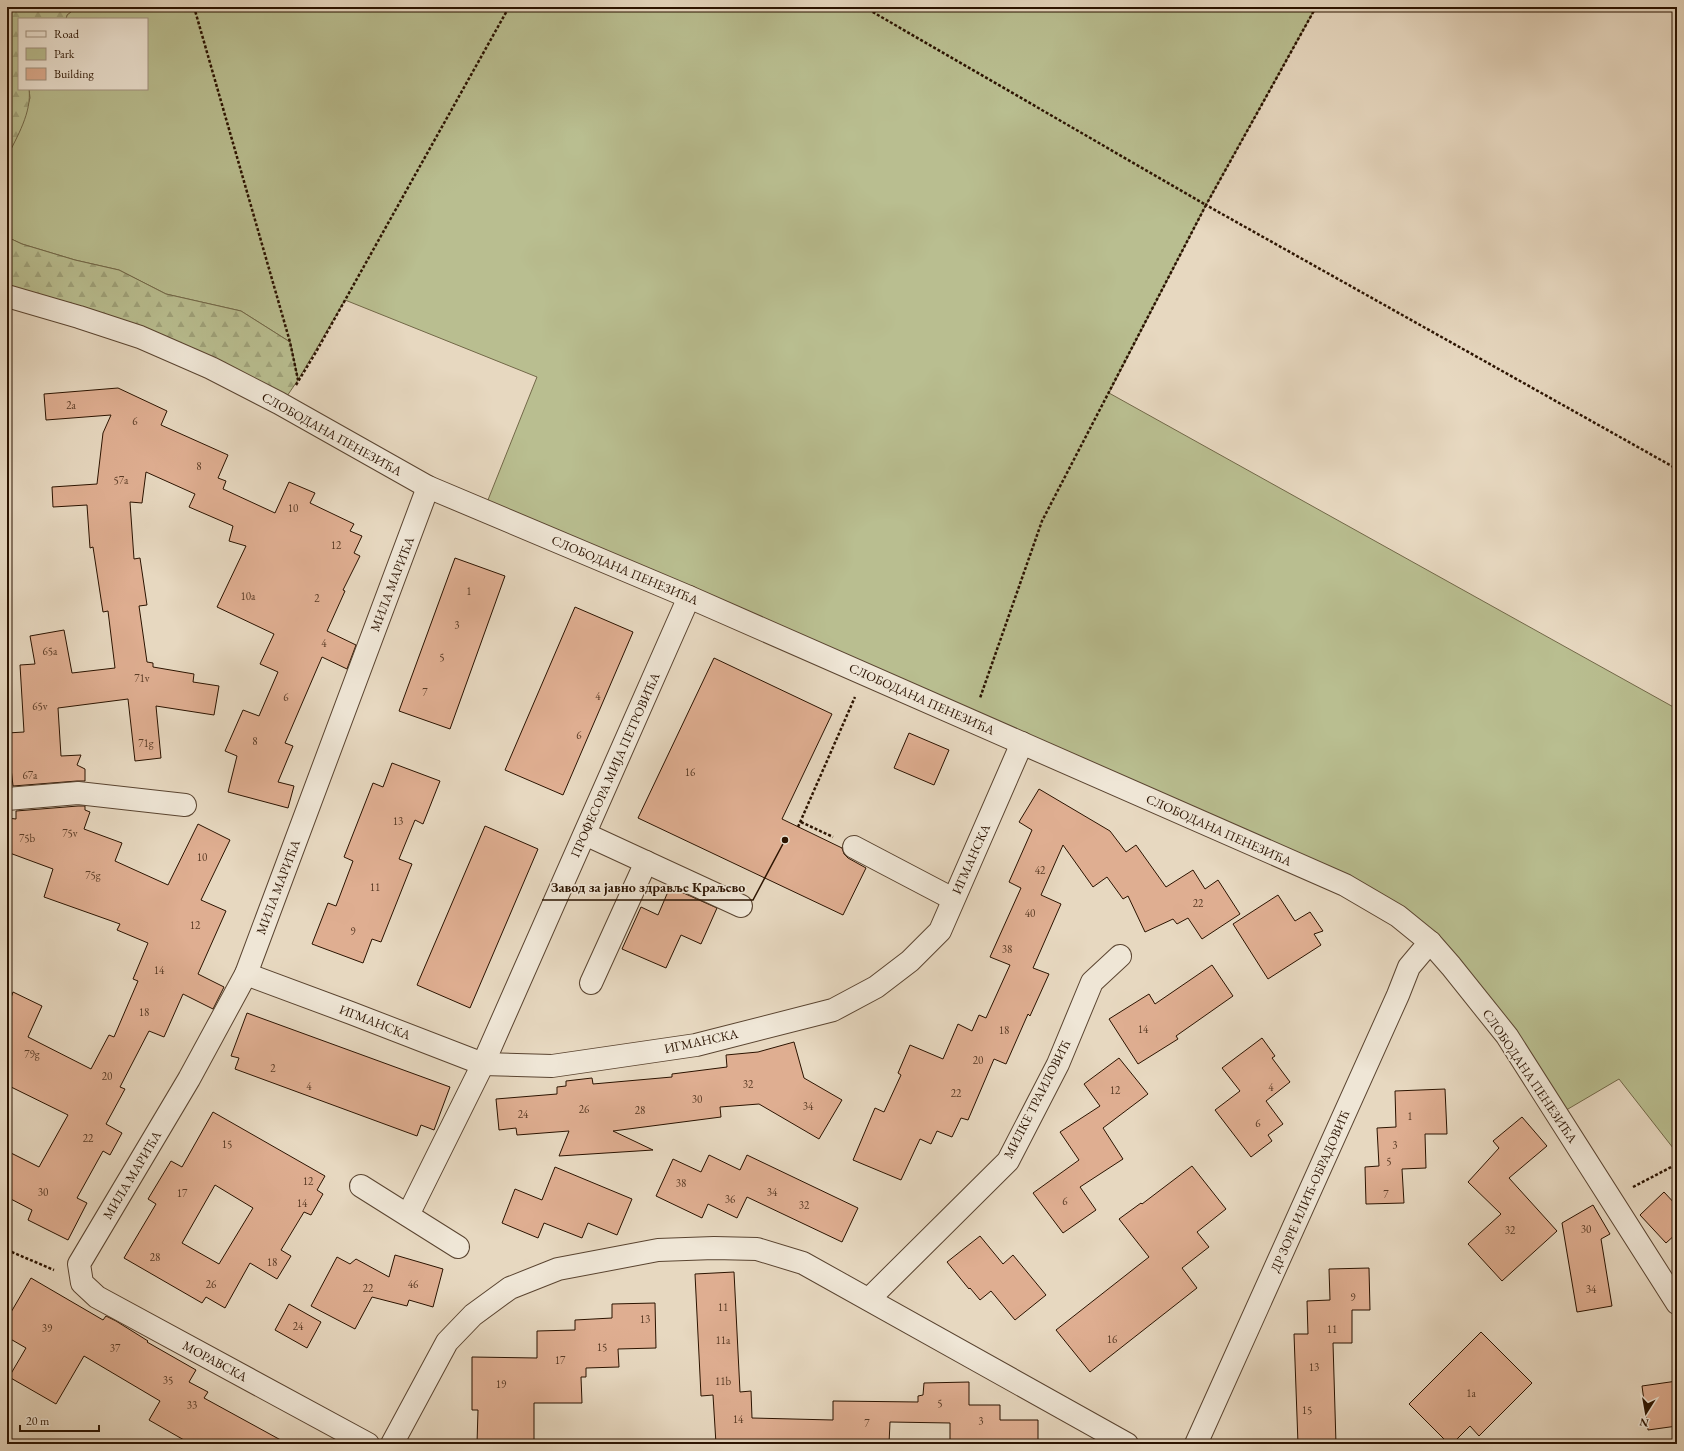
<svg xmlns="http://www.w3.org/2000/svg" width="1684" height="1451" font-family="'EB Garamond',serif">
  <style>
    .green { fill: #b9be90; stroke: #726848 }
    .forest { fill: url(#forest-firs); stroke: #726848 }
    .building { fill: #dfae91; stroke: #2b1300; fill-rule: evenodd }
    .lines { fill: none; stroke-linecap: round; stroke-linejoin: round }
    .minor-casing { stroke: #5a4430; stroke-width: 24 }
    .path { stroke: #2b1300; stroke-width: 2.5; stroke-dasharray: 3 2; stroke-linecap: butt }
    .minor { stroke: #efe6d6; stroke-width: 22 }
    .labels { text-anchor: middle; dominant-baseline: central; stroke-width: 3.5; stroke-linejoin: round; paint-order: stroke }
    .number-label { font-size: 11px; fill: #583a24 }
    .street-label { font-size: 13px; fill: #2b1300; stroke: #efe6d6 }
    .leader { fill: none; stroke: #2b1300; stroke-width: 1.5 }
    .callout-dot { fill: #2b1300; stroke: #efe6d6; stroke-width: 1.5 }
    .callout-label { font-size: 14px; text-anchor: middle; font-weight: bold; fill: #2b1300; stroke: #efe6d6; stroke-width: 3.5; stroke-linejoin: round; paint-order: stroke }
  </style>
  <defs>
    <pattern id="forest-firs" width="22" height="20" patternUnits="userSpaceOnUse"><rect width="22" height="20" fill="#b9be90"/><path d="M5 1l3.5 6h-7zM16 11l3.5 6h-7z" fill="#9fa27a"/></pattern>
  </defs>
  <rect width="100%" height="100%" fill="#e7d8c0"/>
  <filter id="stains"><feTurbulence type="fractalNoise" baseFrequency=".005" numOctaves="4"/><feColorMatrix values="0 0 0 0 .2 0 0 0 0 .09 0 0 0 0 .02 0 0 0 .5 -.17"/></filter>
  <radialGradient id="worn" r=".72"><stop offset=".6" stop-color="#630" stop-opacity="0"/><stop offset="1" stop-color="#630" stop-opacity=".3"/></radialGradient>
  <path class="green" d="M77 7H1316L1206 205 1109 393 1677 709V1153L1619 1079 1551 1119 1505 1046 1449 976 1396 926 1343 895 687 607 480 520 537 377 345 300 298 380 290 342 241 311 166 294 119 270 75 260 22 244 7 237V157L20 130 30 98 29 89H147V19H66L67 15Z"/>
  <g class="forest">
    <path d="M7 7H77L67 15 66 19H19V89H29C32 112 17 137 7 157Z"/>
    <path d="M7 237 22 244 75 260 119 270 166 294 241 311 290 342 298 380 276 412C230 389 185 365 138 347 95 331 51 319 7 307Z"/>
  </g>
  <g class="building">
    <path d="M118 388 167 411 161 425 228 455 218 478 226 481 223 489 275 513 289 482 315 493 310 503 354 524 350 531 362 536 354 553 360 556 343 590 345 591 327 631 356 645 347 669 322 657 285 743 293 746 278 782 294 786 288 808 228 792 237 756 225 751 243 710 259 716 278 672 260 664 274 634 217 607 246 546 229 541 233 526 189 507 195 494 146 472 142 503 130 502 134 559 140 558 147 605 139 606 147 662 153 663V667L194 674 193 682 219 686 214 715 156 706 161 758 135 761 128 699 58 708 61 756 81 755 77 765 85 769V781H77L13 786 10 759 7 760V733L24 732 20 665 35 664 30 636 64 630 72 673 115 668 108 611 103 612 93 547 90 548 87 505 53 507 52 487 97 484 103 433 111 415 46 420 44 394Z"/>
    <path d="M455 558 505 576 450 729 399 711Z"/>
    <path d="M575 607 633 632 563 795 505 770Z"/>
    <path d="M714 658 832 714 782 819 842 848 844 854 848 858 866 868 843 915 638 818Z"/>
    <path d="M909 733 949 750 934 785 894 768Z"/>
    <path d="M392 763 440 781 423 824 415 820 399 859 412 864 381 942 372 939 363 963 312 944 328 903 336 906 353 861 344 857 373 783 383 787Z"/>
    <path d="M1039 789 1110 831 1126 852 1136 845 1166 887 1193 870 1205 889 1218 880 1240 914 1202 939 1188 918 1177 924 1173 919 1145 932 1128 896 1123 899 1107 877 1093 887 1063 845 1041 895 1061 904 1033 968 1049 974 1030 1016 1028 1014 1006 1064 994 1059 968 1120 961 1118 952 1137 937 1131 931 1144 920 1139 901 1180 853 1160 875 1108 884 1112 901 1075 898 1073 910 1045 943 1059 958 1024 972 1031 979 1015 986 1018 1010 965 990 957 1021 888 1009 882 1032 830 1019 822Z"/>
    <path d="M78 806H85V810L90 812 84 829 122 843 115 861 168 885 198 824 230 840 201 900 226 911 198 974 224 987 213 1009 183 994 164 1037 149 1031 120 1087 125 1089 106 1124 122 1133 110 1155 103 1151 77 1198 87 1203 68 1240 28 1220 32 1210 7 1197V1151L39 1167 68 1115 7 1085V1010L13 992 42 1006 28 1037 91 1069 109 1035 114 1037 138 981 133 979 148 943 117 930 120 924 44 897 53 869 7 852V818L16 819V811Z"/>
    <path d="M485 826 538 849 470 1008 417 985Z"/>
    <path d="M670 887 717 908 701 944 681 935 666 968 622 949 641 907 658 915Z"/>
    <path d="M1278 895 1295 921 1310 912 1323 931 1314 934 1321 945 1268 979 1233 924Z"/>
    <path d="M1212 965 1233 996 1176 1036 1178 1039 1138 1064 1109 1019 1149 994 1155 1004Z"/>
    <path d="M247 1013 450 1087 434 1130 421 1125 417 1136 235 1069 239 1058 231 1056Z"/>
    <path d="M1262 1038 1275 1056 1272 1058 1290 1082 1266 1101 1283 1124 1268 1135 1272 1141 1251 1157 1215 1110 1240 1091 1222 1068Z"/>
    <path d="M794 1042 804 1078 842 1100 819 1139 759 1104 720 1107 721 1117 613 1131 653 1150 559 1156 569 1131 517 1135 516 1128 499 1130 496 1099 557 1094V1087L566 1086V1081L592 1078 593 1084 672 1077V1074L727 1067 726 1055 758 1052Z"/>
    <path d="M1119 1058 1148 1094 1103 1128 1123 1159 1080 1187 1096 1210 1063 1233 1033 1193 1079 1160 1060 1132 1100 1106 1084 1084Z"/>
    <path d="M1445 1089 1447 1134H1425L1426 1168 1402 1169 1404 1203 1366 1204 1365 1167 1379 1166 1377 1128 1396 1127 1395 1091Z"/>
    <path d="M213 1112 325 1176 317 1190 323 1194 311 1215 304 1212 281 1250 291 1256 277 1279 250 1263 225 1308 206 1297 202 1303 124 1258 156 1204 148 1199 171 1161 182 1167ZM215 1185 253 1208 219 1264 182 1243Z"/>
    <path d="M1522 1117 1547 1146 1509 1178 1557 1231 1502 1281 1468 1244 1501 1214 1468 1182 1499 1148 1493 1141Z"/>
    <path d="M709 1155 740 1170 747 1155 858 1208 842 1242 747 1197 737 1218 708 1204 702 1218 656 1196 673 1159 701 1172Z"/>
    <path d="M1192 1166 1226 1209 1197 1232 1209 1247 1182 1268 1197 1288 1090 1372 1056 1330 1149 1257 1119 1219 1141 1203 1142 1204Z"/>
    <path d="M555 1167 632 1199 617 1235 588 1223 582 1238 544 1223 538 1238 502 1223 515 1189 542 1200Z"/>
    <path d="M1664 1192 1677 1206V1233L1666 1243 1640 1215Z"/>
    <path d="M1593 1205 1610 1234 1601 1239 1612 1306 1577 1312 1562 1223Z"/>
    <path d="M980 1236 1003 1264 1013 1255 1046 1295 1015 1320 991 1291 980 1300 970 1288 969 1289 947 1262Z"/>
    <path d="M395 1255 443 1269 433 1307 409 1300 407 1306 372 1297 355 1329 311 1306 337 1257 350 1264 356 1259 389 1277Z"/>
    <path d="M1369 1268 1370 1310H1352V1343H1333L1336 1444H1298L1294 1334H1308L1307 1301 1330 1300 1329 1269Z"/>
    <path d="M734 1272 740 1392 751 1391 752 1418 833 1420V1401L918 1402V1396L923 1395 924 1383 969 1382V1405H1000V1420H1038V1444H950V1423L890 1422 889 1444H716L713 1395 701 1396 695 1274Z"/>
    <path d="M31 1278 103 1320 106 1316 116 1321 148 1341 147 1342 196 1370 189 1382 208 1392 204 1398 288 1444H191L149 1420 160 1401 84 1356 56 1404 9 1377 26 1348 7 1337V1319Z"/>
    <path d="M655 1303 656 1348 618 1349 619 1367 586 1368V1377H581L582 1403H534V1444H477L478 1410H472V1357L537 1358V1331L575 1330V1320L612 1318V1304Z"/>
    <path d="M289 1304 321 1322 307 1348 275 1330Z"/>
    <path d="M1481 1332 1532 1383 1479 1436 1470 1426 1452 1444H1449L1409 1404Z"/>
    <path d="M1677 1381V1426L1648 1430 1642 1386Z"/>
  </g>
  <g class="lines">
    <defs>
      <g id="minor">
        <path d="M7 296 79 317 140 337 211 368 279 403 428 487 689 597 1345 885 1398 916 1430 942 1451 966 1507 1036 1677 1303"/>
        <path d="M7 799 78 793 185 805"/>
        <path d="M585 834 741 906"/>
        <path d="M854 847 953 899"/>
        <path d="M246 974 351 1013 483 1064 552 1066 696 1045 833 1010 876 987 910 961 940 931 1022 743"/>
        <path d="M591 983 646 862"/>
        <path d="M361 1186 458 1247"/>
        <path d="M408 1215 483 1064 689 597"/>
        <path d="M869 1299 1008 1161 1058 1064 1092 982 1120 956"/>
        <path d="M368 1444 97 1297 82 1283 79 1264 189 1079 246 974 428 487"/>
        <path d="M392 1444 447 1342 473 1315 510 1288 558 1269 658 1250 714 1248 757 1249 803 1263 1127 1444"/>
        <path d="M1196 1444 1398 995 1409 967 1430 942"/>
      </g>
    </defs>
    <use href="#minor" class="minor-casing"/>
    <g class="path">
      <path d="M194 7 290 342 298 380"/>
      <path d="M864 7 1206 205 1042 521 980 698"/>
      <path d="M1316 7 1206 205 1677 469"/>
      <path d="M296 385 316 352 509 7"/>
      <path d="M801 822 833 837"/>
      <path d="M798 827 855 697"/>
      <path d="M1633 1187 1677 1164"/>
      <path d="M7 1250 54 1270"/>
    </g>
    <use href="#minor" class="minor"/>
  </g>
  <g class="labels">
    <g class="number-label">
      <text x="71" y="405">2a</text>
      <text x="135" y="421">6</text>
      <text x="199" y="466">8</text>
      <text x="121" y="480">57a</text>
      <text x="293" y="508">10</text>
      <text x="336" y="545">12</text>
      <text x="469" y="591">1</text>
      <text x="248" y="596">10a</text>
      <text x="317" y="598">2</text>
      <text x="457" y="625">3</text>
      <text x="324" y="643">4</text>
      <text x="50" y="651">65a</text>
      <text x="442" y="657">5</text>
      <text x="142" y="678">71v</text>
      <text x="425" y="692">7</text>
      <text x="598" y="696">4</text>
      <text x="286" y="697">6</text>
      <text x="40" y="706">65v</text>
      <text x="579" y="735">6</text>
      <text x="255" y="741">8</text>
      <text x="146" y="743">71g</text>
      <text x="690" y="772">16</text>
      <text x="30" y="775">67a</text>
      <text x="398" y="821">13</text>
      <text x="70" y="833">75v</text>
      <text x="27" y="838">75b</text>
      <text x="202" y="857">10</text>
      <text x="1040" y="870">42</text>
      <text x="93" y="875">75g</text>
      <text x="375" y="887">11</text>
      <text x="1198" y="903">22</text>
      <text x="1030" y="913">40</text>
      <text x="195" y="925">12</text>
      <text x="353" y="931">9</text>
      <text x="1007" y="949">38</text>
      <text x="159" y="970">14</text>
      <text x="144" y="1012">18</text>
      <text x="1143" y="1029">14</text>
      <text x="1004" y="1030">18</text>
      <text x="32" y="1054">79g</text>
      <text x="978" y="1060">20</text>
      <text x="273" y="1068">2</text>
      <text x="107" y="1076">20</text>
      <text x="748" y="1084">32</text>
      <text x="309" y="1086">4</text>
      <text x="1271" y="1087">4</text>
      <text x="1115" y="1090">12</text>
      <text x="956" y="1093">22</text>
      <text x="697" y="1099">30</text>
      <text x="808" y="1106">34</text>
      <text x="584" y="1109">26</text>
      <text x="640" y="1110">28</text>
      <text x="523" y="1114">24</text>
      <text x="1410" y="1116">1</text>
      <text x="1258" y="1123">6</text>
      <text x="88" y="1138">22</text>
      <text x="227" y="1144">15</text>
      <text x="1395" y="1145">3</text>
      <text x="1389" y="1161">5</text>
      <text x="308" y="1181">12</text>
      <text x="681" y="1183">38</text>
      <text x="43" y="1192">30</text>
      <text x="772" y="1192">34</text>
      <text x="182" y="1193">17</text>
      <text x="1386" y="1194">7</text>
      <text x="730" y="1199">36</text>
      <text x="1065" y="1201">6</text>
      <text x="302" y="1203">14</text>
      <text x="804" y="1205">32</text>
      <text x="1586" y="1229">30</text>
      <text x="1510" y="1230">32</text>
      <text x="155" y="1257">28</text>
      <text x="272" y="1262">18</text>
      <text x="211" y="1284">26</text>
      <text x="413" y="1284">46</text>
      <text x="368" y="1288">22</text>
      <text x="1591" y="1289">34</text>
      <text x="1353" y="1297">9</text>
      <text x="723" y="1307">11</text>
      <text x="645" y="1319">13</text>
      <text x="298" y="1326">24</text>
      <text x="47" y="1328">39</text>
      <text x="1332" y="1329">11</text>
      <text x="1112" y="1339">16</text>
      <text x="723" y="1340">11a</text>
      <text x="602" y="1347">15</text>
      <text x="115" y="1348">37</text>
      <text x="560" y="1360">17</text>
      <text x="1314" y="1367">13</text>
      <text x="168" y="1380">35</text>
      <text x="723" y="1381">11b</text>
      <text x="501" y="1384">19</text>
      <text x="1471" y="1393">1a</text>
      <text x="940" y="1403">5</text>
      <text x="192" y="1405">33</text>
      <text x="1307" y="1410">15</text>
      <text x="738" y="1419">14</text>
      <text x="981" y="1421">3</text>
      <text x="867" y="1423">7</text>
    </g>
    <g class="street-label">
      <text transform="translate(332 434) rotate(29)">СЛОБОДАНА ПЕНЕЗИЋА</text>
      <text transform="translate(625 570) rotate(23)">СЛОБОДАНА ПЕНЕЗИЋА</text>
      <text transform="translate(392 584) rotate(-69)">МИЛА МАРИЋА</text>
      <text transform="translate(922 699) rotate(24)">СЛОБОДАНА ПЕНЕЗИЋА</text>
      <text transform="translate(615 765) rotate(-66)">ПРОФЕСОРА МИЈА ПЕТРОВИЋА</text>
      <text transform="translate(1219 830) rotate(24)">СЛОБОДАНА ПЕНЕЗИЋА</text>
      <text transform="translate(971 859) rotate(-66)">ИГМАНСКА</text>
      <text transform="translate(278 887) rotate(-69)">МИЛА МАРИЋА</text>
      <text transform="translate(375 1022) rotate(21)">ИГМАНСКА</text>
      <text transform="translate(701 1041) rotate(-12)">ИГМАНСКА</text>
      <text transform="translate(1530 1076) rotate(56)">СЛОБОДАНА ПЕНЕЗИЋА</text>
      <text transform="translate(1037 1099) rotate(-63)">МИЛКЕ ТРАИЛОВИЋ</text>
      <text transform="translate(132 1175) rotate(-59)">МИЛА МАРИЋА</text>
      <text transform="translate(1310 1191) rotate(-66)">ДР ЗОРЕ ИЛИЋ-ОБРАДОВИЋ</text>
      <text transform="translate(215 1361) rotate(28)">МОРАВСКА</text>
    </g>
  </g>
  <path class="leader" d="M785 840L753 900H542"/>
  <circle class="callout-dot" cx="785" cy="840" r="4"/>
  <g class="callout-label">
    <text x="648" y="892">Завод за јавно здравље Краљево</text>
  </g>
  <rect width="1684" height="1451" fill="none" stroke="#e7d8c0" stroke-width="24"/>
  <rect x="8" y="8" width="1668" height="1435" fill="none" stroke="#2b1300" stroke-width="2"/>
  <rect x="12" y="12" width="1660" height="1427" fill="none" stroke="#2b1300"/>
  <rect x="18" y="18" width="130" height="72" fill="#efe6d6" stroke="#a19280"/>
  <rect x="26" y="31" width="20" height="6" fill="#efe6d6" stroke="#a19280"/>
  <text x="54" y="38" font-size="12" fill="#2b1300">Road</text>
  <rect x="26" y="48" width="20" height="12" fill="#b9be90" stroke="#a19280"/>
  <text x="54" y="58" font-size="12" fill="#2b1300">Park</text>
  <rect x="26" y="68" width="20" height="12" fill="#dfae91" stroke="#a19280"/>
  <text x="54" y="78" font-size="12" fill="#2b1300">Building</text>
  <g transform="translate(1646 1413) rotate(191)" stroke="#efe6d6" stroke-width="3" paint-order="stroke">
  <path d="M0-3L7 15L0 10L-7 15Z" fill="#2b1300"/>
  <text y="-6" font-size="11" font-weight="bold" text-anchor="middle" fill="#2b1300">N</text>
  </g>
  <path d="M20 1425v6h79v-6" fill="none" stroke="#2b1300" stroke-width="2"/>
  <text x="26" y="1425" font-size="12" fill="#2b1300" stroke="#efe6d6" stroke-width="3" paint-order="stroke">20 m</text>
  <rect width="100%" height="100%" filter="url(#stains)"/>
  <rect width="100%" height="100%" fill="url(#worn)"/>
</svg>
